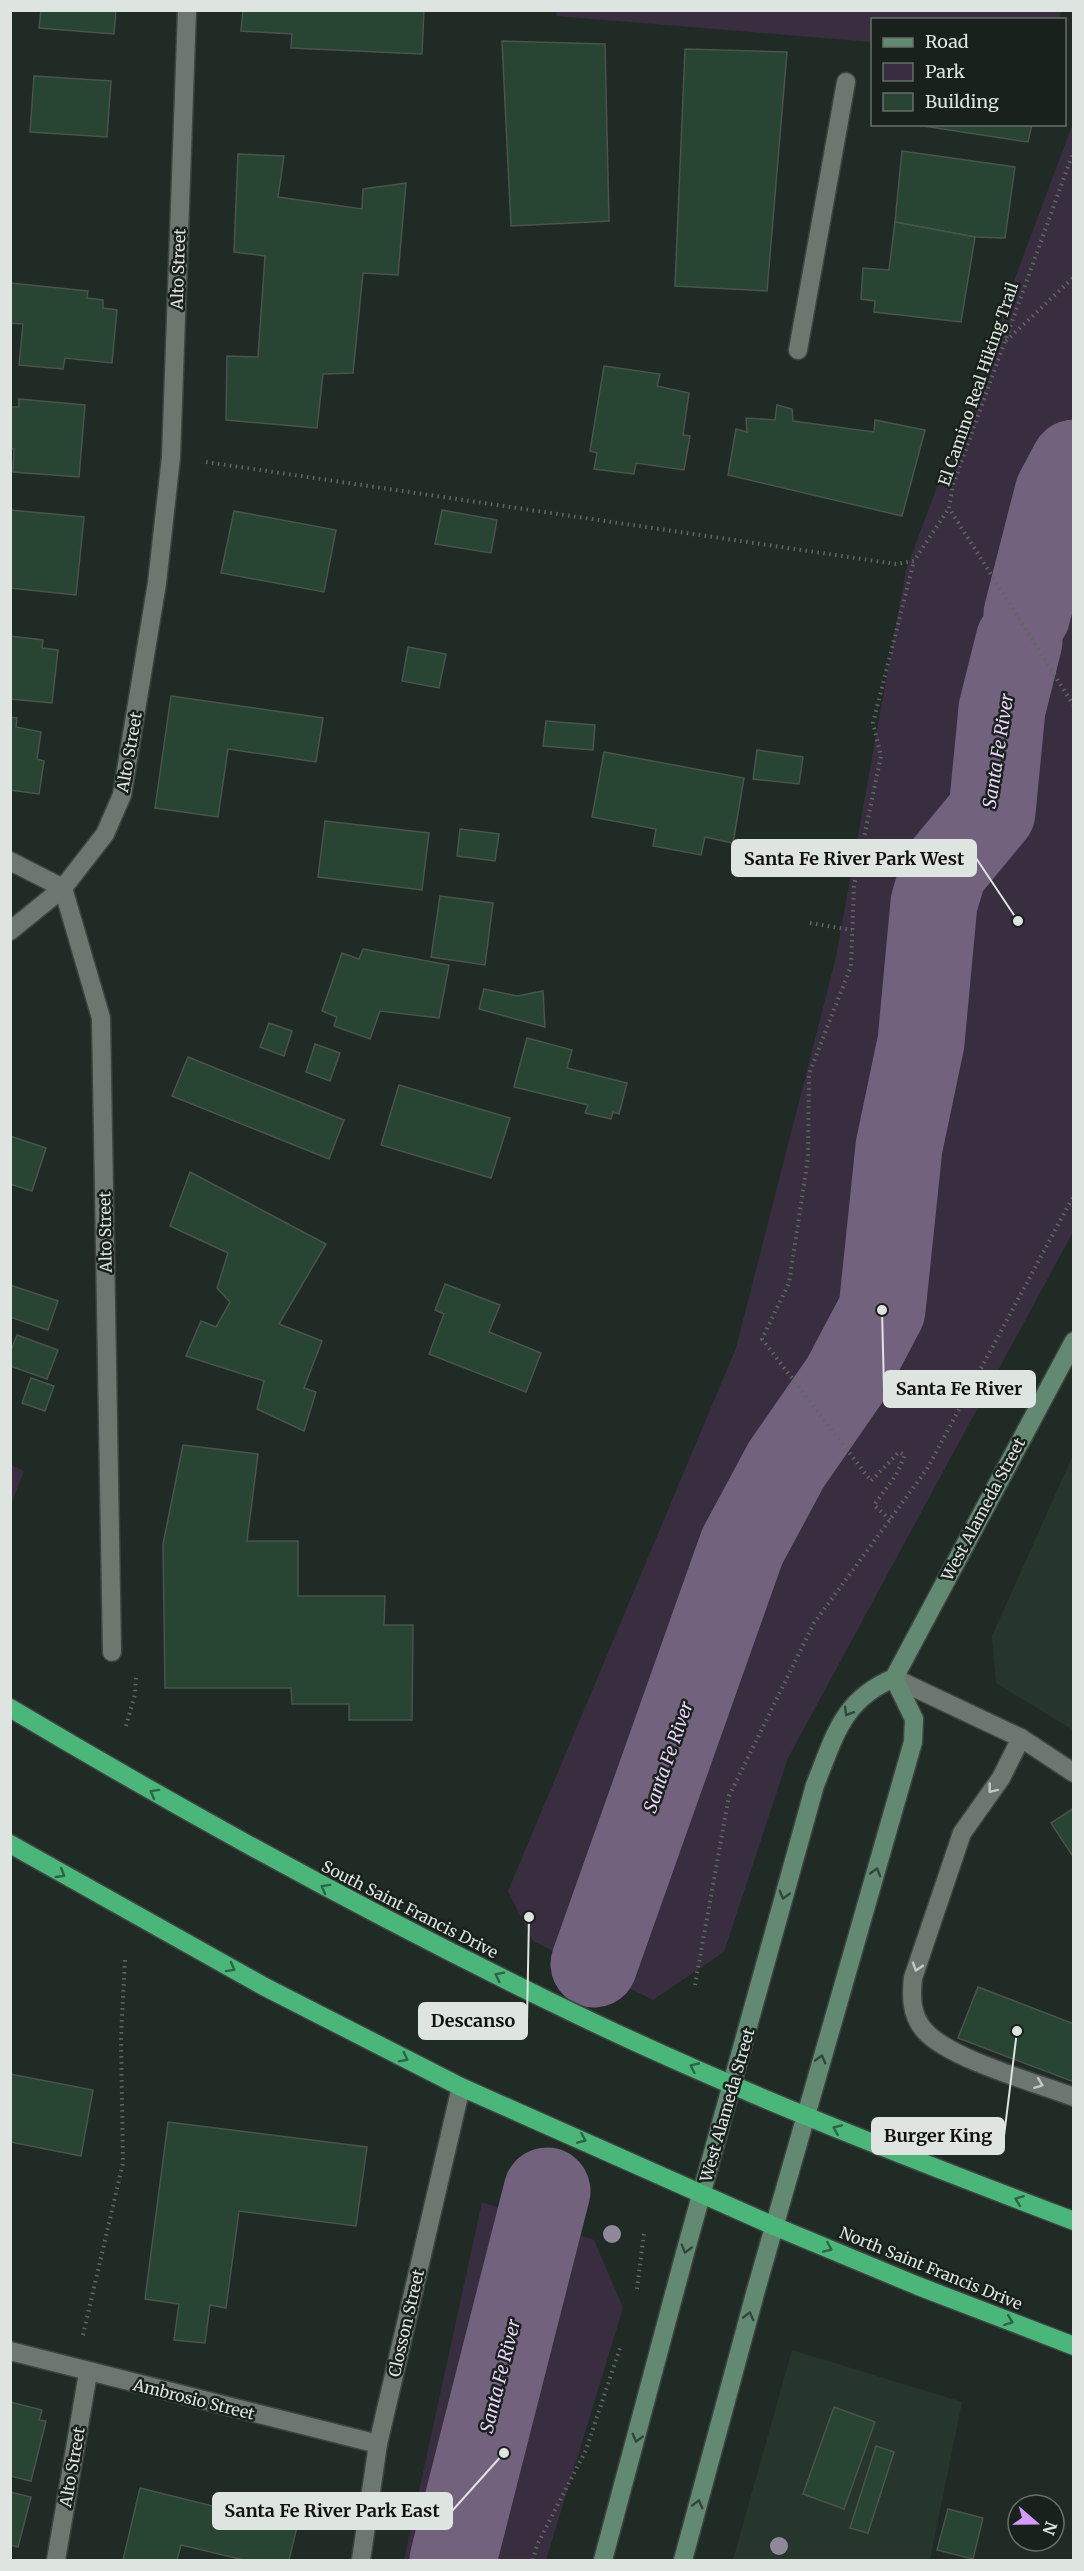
<svg xmlns="http://www.w3.org/2000/svg" width="1084" height="2571" font-family="Merriweather,serif">
  <style>
    .built { fill: #27362c }
    .green { fill: #382e3f }
    .lines { fill: none; stroke-linecap: round; stroke-linejoin: round }
    .river { stroke: #72627d; stroke-width: 87 }
    .building { fill: #284432; stroke: #49544d; stroke-width: 1.5 }
    .lane-casing { stroke: #3e4540; stroke-width: 21 }
    .street-casing { stroke: #3e4540; stroke-width: 21 }
    .secondary-casing { stroke: #3e4540; stroke-width: 21 }
    .highway-casing { stroke: #3e4540; stroke-width: 21 }
    .path { stroke: #606863; stroke-width: 4; stroke-dasharray: 1.5 4.5; stroke-linecap: butt }
    .lane { stroke: #6c7770; stroke-width: 18 }
    .street { stroke: #6c7770; stroke-width: 18 }
    .secondary { stroke: #628a73; stroke-width: 18 }
    .highway { stroke: #4ab67a; stroke-width: 18 }
    .tree { fill: #91889c }
    .oneway { stroke: #32463a }
    .oneway2 { stroke: #c2c9c3 }
    .oneway3 { stroke: #2e6446 }
    .labels { text-anchor: middle; dominant-baseline: central; stroke-width: 5; stroke-linejoin: round; paint-order: stroke }
    .street-label { font-size: 16px; fill: #dee4df; stroke: #18211b }
    .water-label { font-size: 18px; font-style: italic; fill: #ecd4fd; stroke: #18211b }
    .leader { fill: none; stroke: #dee4df; stroke-width: 2 }
    .callout-dot { fill: #dee4df; stroke: #18211b; stroke-width: 2 }
    .callout { fill: #dee4df; stroke: #dee4df; stroke-width: 2 }
    .callout-label { font-size: 18px; text-anchor: middle; font-weight: bold; fill: #111 }
  </style>
  <rect width="100%" height="100%" fill="#212b25"/>
  <g class="built">
    <path d="M1073 1455V1730L996 1683 992 1636Z"/>
    <path d="M792 2350 962 2402 930 2560H733Z"/>
  </g>
  <g class="green">
    <path d="M557 10H1061V11L1059 20H872V42L556 16Z"/>
    <path d="M1073 123V1232L788 1758 724 1952 653 2000 533 1941 508 1891 736 1348 836 957 906 570Z"/>
    <path d="M11 1465 24 1471 11 1505Z"/>
    <path d="M482 2202 594 2240 623 2308 546 2560H404Z"/>
  </g>
  <g class="lines">
    <g class="river">
      <path d="M1027 614 1058 493 1074 463"/>
      <path d="M594 1964 742 1547 786 1465 845 1380 882 1310 899 1147 921 1042 934 903 944 870 992 812 1002 709 1019 641"/>
      <path d="M453 2560 547 2191"/>
    </g>
  </g>
  <g class="building">
    <path d="M41 10H116L114 34 39 28Z"/>
    <path d="M243 10H424L422 54 291 48 292 34 241 31Z"/>
    <path d="M502 41 605 44 609 221 511 226Z"/>
    <path d="M685 49 787 52 767 291 675 286Z"/>
    <path d="M34 76 111 81 107 137 30 132Z"/>
    <path d="M910 124H1032L1028 142Z"/>
    <path d="M902 151 1015 167 1005 238 975 237 895 222Z"/>
    <path d="M238 154 284 156 278 197 362 209 363 189 406 183 398 275 363 273 353 373 323 374 317 428 226 420 227 356 258 357 265 256 234 252Z"/>
    <path d="M895 222 975 237 961 322 874 312 875 301 861 299 863 268 889 270Z"/>
    <path d="M10 283 88 291 87 298 103 300V308L117 310 112 363 65 358 63 369 19 365 23 324 10 323Z"/>
    <path d="M604 366 660 374 657 386 689 393 683 435 690 436 684 470 636 463 634 474 594 469 597 453 590 451Z"/>
    <path d="M19 399 85 405 79 477 13 472 14 449H10V407H19Z"/>
    <path d="M777 405 792 409 793 421 874 432 875 420 925 430 902 516 728 475 736 429 747 432 746 418 775 420Z"/>
    <path d="M10 510 84 517 76 595 10 588Z"/>
    <path d="M442 510 497 520 491 553 435 544Z"/>
    <path d="M234 511 336 530 324 592 221 573Z"/>
    <path d="M10 636 43 640 42 648 58 650 52 703 10 699Z"/>
    <path d="M408 647 446 654 439 688 402 681Z"/>
    <path d="M171 696 323 718 316 762 228 749 218 817 155 808Z"/>
    <path d="M10 717 17 718 16 727 41 732 37 759 44 761 39 794 10 790Z"/>
    <path d="M546 721 595 725 593 750 543 746Z"/>
    <path d="M757 750 803 757 799 784 753 779Z"/>
    <path d="M604 752 744 778 733 843 705 837 701 855 653 846 656 829 592 817Z"/>
    <path d="M325 821 429 833 422 890 318 877Z"/>
    <path d="M460 829 499 834 495 861 457 856Z"/>
    <path d="M440 896 493 903 485 965 431 957Z"/>
    <path d="M363 949 449 965 439 1018 380 1011 370 1039 334 1026 337 1017 322 1011 342 953 359 959Z"/>
    <path d="M484 989 517 996 543 991 545 1027 479 1009Z"/>
    <path d="M269 1023 292 1031 284 1056 260 1047Z"/>
    <path d="M527 1038 572 1050 567 1068 627 1083 619 1114 613 1112 611 1119 585 1113 588 1105 514 1087Z"/>
    <path d="M315 1044 340 1053 330 1081 306 1072Z"/>
    <path d="M188 1057 344 1120 329 1159 172 1096Z"/>
    <path d="M399 1085 510 1118 491 1178 381 1145Z"/>
    <path d="M10 1136 46 1148 32 1191 10 1184Z"/>
    <path d="M190 1172 326 1244 279 1324 322 1341 304 1388 316 1392 304 1431 257 1409 264 1381 186 1356 201 1321 216 1327 230 1302 217 1288 228 1253 170 1226Z"/>
    <path d="M445 1284 500 1305 489 1332 541 1353 526 1392 429 1354 444 1314 435 1310Z"/>
    <path d="M10 1285 58 1301 48 1330 10 1317Z"/>
    <path d="M17 1335 58 1350 47 1379 10 1366V1353Z"/>
    <path d="M31 1378 54 1386 45 1411 22 1403Z"/>
    <path d="M183 1445 258 1454 247 1541H298V1596H385L384 1625H413L412 1720H349V1704H292L291 1688H165L163 1544Z"/>
    <path d="M1074 1808V1858L1051 1823Z"/>
    <path d="M978 1987 1074 2024V2082L958 2038Z"/>
    <path d="M10 2074 93 2090 81 2156 10 2142Z"/>
    <path d="M168 2122 367 2147 356 2226 239 2211 226 2308 210 2305 205 2343 174 2340 179 2304 145 2299Z"/>
    <path d="M10 2402 42 2410 39 2420 46 2421 31 2481 10 2476Z"/>
    <path d="M834 2407 875 2422 844 2509 803 2494Z"/>
    <path d="M876 2446 894 2452 868 2533 850 2528Z"/>
    <path d="M140 2488 297 2527 289 2560H244L181 2545 177 2560H123Z"/>
    <path d="M10 2492 31 2497 18 2547 10 2545Z"/>
    <path d="M948 2509 983 2518 973 2559 937 2550Z"/>
  </g>
  <g class="lines">
    <defs>
      <g id="lane">
        <path d="M798 350 846 82"/>
        <path d="M894 1678 1021 1738 1074 1773"/>
        <path d="M1021 1738 1001 1778 962 1833 913 1978C911 1996 911 2015 924 2030 947 2058 1036 2083 1074 2097"/>
      </g>
      <g id="street">
        <path d="M10 861 63 888 10 931"/>
        <path d="M112 1652 101 1018 63 888 105 834 122 795 157 583 171 457 187 10"/>
        <path d="M10 2351 378 2444"/>
        <path d="M56 2560 88 2373"/>
        <path d="M361 2560 378 2444 461 2087"/>
      </g>
      <g id="secondary">
        <path d="M603 2560 685 2253 815 1785C835 1736 842 1700 894 1678L1074 1341"/>
        <path d="M683 2560 756 2290 913 1742 914 1719 894 1678"/>
      </g>
      <g id="highway">
        <path d="M10 1708C188 1814 368 1913 553 2003 722 2086 898 2154 1074 2221"/>
        <path d="M10 1844 265 1987 461 2087 774 2226 918 2286 1074 2346"/>
      </g>
    </defs>
    <use href="#lane" class="lane-casing"/>
    <use href="#street" class="street-casing"/>
    <use href="#secondary" class="secondary-casing"/>
    <use href="#highway" class="highway-casing"/>
    <g class="path">
      <path d="M1074 150 953 485 949 508 1074 706"/>
      <path d="M1006 341 1074 277"/>
      <path d="M206 462 896 564 914 561 949 508"/>
      <path d="M810 923 852 930"/>
      <path d="M890 1520 874 1505 896 1475 905 1455 899 1452 871 1481 762 1339 789 1283 808 1158 809 1074 851 966 854 886 881 756 873 723 914 561"/>
      <path d="M126 1726 135 1694 136 1677"/>
      <path d="M695 1985 729 1796 814 1623 927 1469 1074 1195"/>
      <path d="M637 2289 644 2233"/>
      <path d="M83 2335 123 2163 121 2037 125 1960"/>
      <path d="M533 2560 537 2545 586 2450 620 2348"/>
    </g>
    <use href="#lane" class="lane"/>
    <use href="#street" class="street"/>
    <use href="#secondary" class="secondary"/>
    <use href="#highway" class="highway"/>
  </g>
  <g class="tree">
    <circle cx="612" cy="2234" r="9"/>
    <circle cx="779" cy="2546" r="9"/>
  </g>
  <defs><path id="oneway-chevron" d="M-2-3.5L2.5 0L-2 3.5" fill="none" stroke-width="1.6" stroke-linecap="round" stroke-linejoin="round" transform="scale(1.5)"/></defs>
  <g class="oneway">
    <use href="#oneway-chevron" transform="translate(848 1712) rotate(121)"/>
    <use href="#oneway-chevron" transform="translate(876 1872) rotate(-74)"/>
    <use href="#oneway-chevron" transform="translate(784 1895) rotate(105)"/>
    <use href="#oneway-chevron" transform="translate(821 2059) rotate(-74)"/>
    <use href="#oneway-chevron" transform="translate(686 2249) rotate(106)"/>
    <use href="#oneway-chevron" transform="translate(749 2316) rotate(-75)"/>
    <use href="#oneway-chevron" transform="translate(637 2438) rotate(105)"/>
    <use href="#oneway-chevron" transform="translate(698 2504) rotate(-75)"/>
  </g>
  <g class="oneway2">
    <use href="#oneway-chevron" transform="translate(992 1789) rotate(128)"/>
    <use href="#oneway-chevron" transform="translate(917 1967) rotate(108)"/>
    <use href="#oneway-chevron" transform="translate(1039 2084) rotate(21)"/>
  </g>
  <g class="oneway3">
    <use href="#oneway-chevron" transform="translate(154 1793) rotate(-151)"/>
    <use href="#oneway-chevron" transform="translate(61 1874) rotate(31)"/>
    <use href="#oneway-chevron" transform="translate(325 1888) rotate(-151)"/>
    <use href="#oneway-chevron" transform="translate(231 1968) rotate(29)"/>
    <use href="#oneway-chevron" transform="translate(499 1976) rotate(-153)"/>
    <use href="#oneway-chevron" transform="translate(404 2058) rotate(27)"/>
    <use href="#oneway-chevron" transform="translate(694 2067) rotate(-155)"/>
    <use href="#oneway-chevron" transform="translate(837 2129) rotate(-157)"/>
    <use href="#oneway-chevron" transform="translate(582 2139) rotate(23)"/>
    <use href="#oneway-chevron" transform="translate(1019 2200) rotate(-159)"/>
    <use href="#oneway-chevron" transform="translate(828 2248) rotate(23)"/>
    <use href="#oneway-chevron" transform="translate(1009 2321) rotate(21)"/>
  </g>
  <g class="labels">
    <g class="street-label">
      <text transform="translate(178 269) rotate(-88)">Alto Street</text>
      <text transform="translate(978 384) rotate(-71)">El Camino Real Hiking Trail</text>
      <text transform="translate(129 752) rotate(-80)">Alto Street</text>
      <text transform="translate(105 1232) rotate(-91)">Alto Street</text>
      <text transform="translate(983 1509) rotate(-62)">West Alameda Street</text>
      <text transform="translate(410 1909) rotate(27)">South Saint Francis Drive</text>
      <text transform="translate(727 2105) rotate(-74)">West Alameda Street</text>
      <text transform="translate(931 2268) rotate(22)">North Saint Francis Drive</text>
      <text transform="translate(406 2323) rotate(-77)">Closson Street</text>
      <text transform="translate(194 2399) rotate(14)">Ambrosio Street</text>
      <text transform="translate(72 2467) rotate(-80)">Alto Street</text>
    </g>
    <g class="water-label">
      <text transform="translate(998 751) rotate(-81)">Santa Fe River</text>
      <text transform="translate(668 1757) rotate(-71)">Santa Fe River</text>
      <text transform="translate(500 2376) rotate(-76)">Santa Fe River</text>
    </g>
  </g>
  <path class="leader" d="M1018 921L976 858M882 1310L884 1389M529 1917L527 2021M1017 2031L1004 2136M504 2453L452 2511"/>
  <g class="callout-dot">
    <circle cx="1018" cy="921" r="6"/>
    <circle cx="882" cy="1310" r="6"/>
    <circle cx="529" cy="1917" r="6"/>
    <circle cx="1017" cy="2031" r="6"/>
    <circle cx="504" cy="2453" r="6"/>
  </g>
  <g class="callout">
    <rect x="732" y="840" width="244" height="36" rx="6"/>
    <rect x="884" y="1371" width="151" height="36" rx="6"/>
    <rect x="419" y="2003" width="108" height="36" rx="6"/>
    <rect x="872" y="2118" width="132" height="36" rx="6"/>
    <rect x="213" y="2493" width="239" height="36" rx="6"/>
  </g>
  <g class="callout-label">
    <text x="854" y="865">Santa Fe River Park West</text>
    <text x="959" y="1395">Santa Fe River</text>
    <text x="473" y="2027">Descanso</text>
    <text x="938" y="2142">Burger King</text>
    <text x="332" y="2517">Santa Fe River Park East</text>
  </g>
  <rect width="1084" height="2571" fill="none" stroke="#dee4df" stroke-width="24"/>
  <rect x="871" y="18" width="195" height="108" fill="#18211b" stroke="#676f69" stroke-width="1.5"/>
  <rect x="883" y="38" width="30" height="9" fill="#628a73" stroke="#676f69" stroke-width="1.5"/>
  <text x="925" y="48" font-size="18" fill="#dee4df">Road</text>
  <rect x="883" y="63" width="30" height="18" fill="#382e3f" stroke="#676f69" stroke-width="1.5"/>
  <text x="925" y="78" font-size="18" fill="#dee4df">Park</text>
  <rect x="883" y="93" width="30" height="18" fill="#284432" stroke="#676f69" stroke-width="1.5"/>
  <text x="925" y="108" font-size="18" fill="#dee4df">Building</text>
  <g transform="translate(1036 2523) rotate(110)"><circle r="28" fill="#18211b" stroke="#676f69" stroke-width="1.5"/>
  <path d="M0-4.5L10 22L0 15L-10 22Z" fill="#d69bfa"/>
  <text y="-9" font-size="16" font-weight="bold" text-anchor="middle" fill="#dee4df">N</text>
  </g>
</svg>
